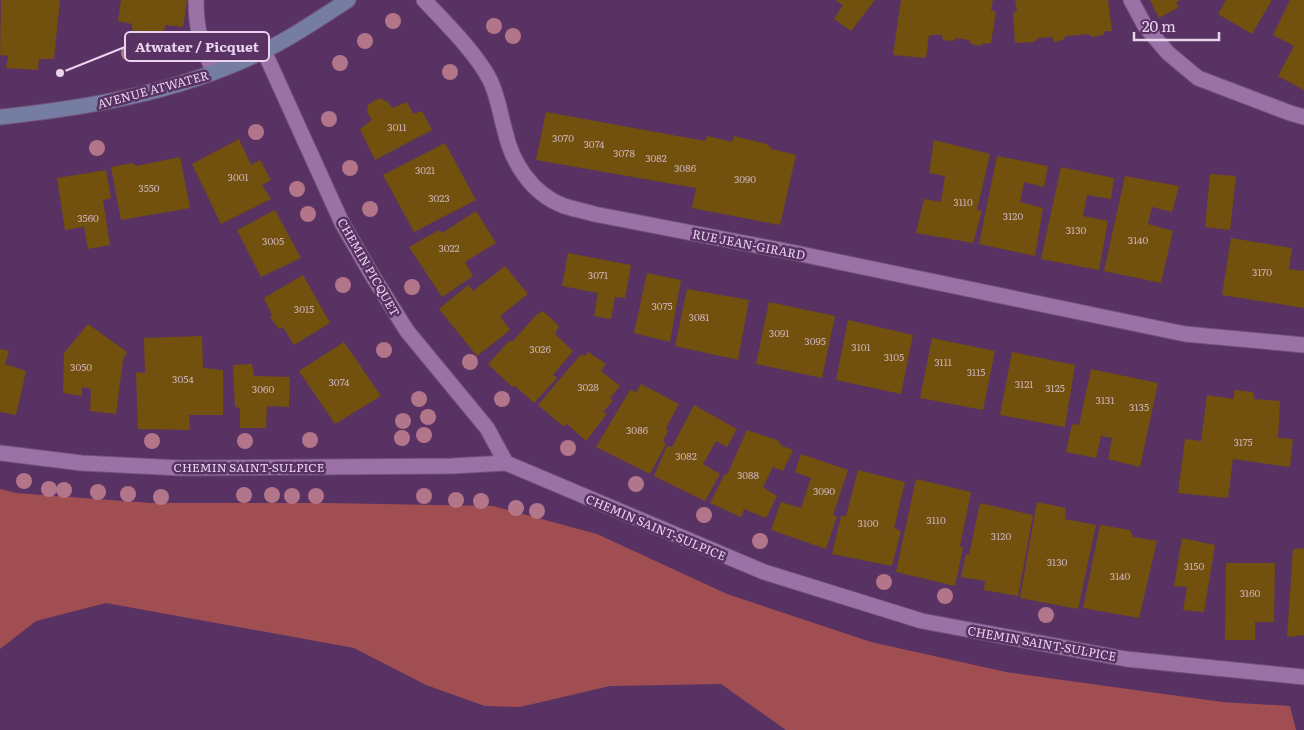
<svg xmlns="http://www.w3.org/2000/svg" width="1304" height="730" font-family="Literata,serif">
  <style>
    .green { fill: #a14e52 }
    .building { fill: #72500d }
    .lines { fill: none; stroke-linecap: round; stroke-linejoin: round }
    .service-casing { stroke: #705079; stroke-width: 17 }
    .minor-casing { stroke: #705079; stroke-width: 17 }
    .secondary-casing { stroke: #705079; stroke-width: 17 }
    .service { stroke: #9b72a6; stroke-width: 15 }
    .minor { stroke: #9b72a6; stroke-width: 15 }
    .secondary { stroke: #757da3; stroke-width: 15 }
    .tree { fill: #b2758a }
    .labels { text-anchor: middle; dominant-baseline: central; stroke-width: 5; stroke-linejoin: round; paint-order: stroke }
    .number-label { font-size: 10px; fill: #cbb2b6 }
    .street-label { font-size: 12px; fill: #e9d3ef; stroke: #583262 }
    .leader { fill: none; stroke: #e9d3ef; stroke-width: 2 }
    .callout-dot { fill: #e9d3ef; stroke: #583262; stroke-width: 2 }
    .callout { fill: #583262; stroke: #e9d3ef; stroke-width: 2 }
    .callout-label { font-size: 14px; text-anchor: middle; font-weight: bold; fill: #e9d3ef }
  </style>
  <rect width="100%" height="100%" fill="#583262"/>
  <path class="green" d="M0 489 16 493 151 503H325L493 506 597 534 727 594 871 642 1006 672 1222 702 1290 706 1296 730H786L721 684 610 686 520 707 485 706 426 685 354 648 106 603 36 621 0 649Z"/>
  <g class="building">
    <path d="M1 0H60L54 59H39L38 70 6 68 8 56 0 55Z"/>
    <path d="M121 0H187L183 27 166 25 162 34 132 30V24L118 21Z"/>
    <path d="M835 0H875L851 31 834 19 843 5Z"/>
    <path d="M901 0H993L991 10 996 12 991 43 982 44 980 46 971 44 969 40 956 38 953 41 943 40 942 35H929L926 58 893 55Z"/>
    <path d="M1015 0H1108L1112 31H1105L1103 35 1092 37 1089 34 1066 36 1063 40 1054 42 1052 37 1038 38 1034 42 1015 43 1013 12 1017 11Z"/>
    <path d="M1150 0H1180L1176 3 1179 7 1159 18Z"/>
    <path d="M1226 0H1272L1252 34 1218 14Z"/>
    <path d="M1290 0H1304V90L1278 76 1294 46 1273 35Z"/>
    <path d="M379 98 388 102 392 108 407 102 413 114 422 111 432 130 375 160 360 129 372 120 367 112 368 105Z"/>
    <path d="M546 112 705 141 707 136 732 142 734 136 767 144 772 149 796 155 780 225 692 208 696 188 536 160Z"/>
    <path d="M239 139 251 165 260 160 271 180 262 185 271 199 221 224 192 164Z"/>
    <path d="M934 140 990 154 977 210 982 211 973 243 916 233 924 199 941 202 945 176 929 173Z"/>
    <path d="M445 143 476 200 414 232 383 175Z"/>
    <path d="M997 156 1048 166 1044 187 1024 182 1020 202 1043 208 1035 256 979 244Z"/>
    <path d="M180 157 190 208 121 220 111 167 133 163 136 166Z"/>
    <path d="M1061 167 1114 178 1111 199 1087 195 1083 216 1108 221 1099 270 1041 259Z"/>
    <path d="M106 170 111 198 103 200 110 245 88 249 84 227 65 230 57 178Z"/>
    <path d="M1210 174 1236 176 1230 230 1205 227Z"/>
    <path d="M1125 176 1179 186 1172 212 1152 207 1148 224 1173 231 1161 283 1104 271Z"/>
    <path d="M275 210 301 258 261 277 237 230Z"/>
    <path d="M476 211 496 243 465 262 473 276 442 297 409 247 439 230 442 233Z"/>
    <path d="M1231 238 1292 248 1289 269 1304 271V308L1222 295Z"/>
    <path d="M568 253 631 265 625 298 615 297 611 319 594 316 598 293 562 286Z"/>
    <path d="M505 266 528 294 500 316 510 330 477 356 439 309 468 285 473 291Z"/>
    <path d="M647 273 681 280 670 342 634 333Z"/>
    <path d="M303 275 330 323 294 345 283 327 279 329 270 317 272 315 264 298Z"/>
    <path d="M687 289 749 300 738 360 675 346Z"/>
    <path d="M769 302 835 316 822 378 756 364Z"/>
    <path d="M543 311 559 326 555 334 573 351 553 375 557 378 534 403 515 386 512 387 488 364 509 341H513L536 315Z"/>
    <path d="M848 320 913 335 901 394 836 380Z"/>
    <path d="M88 324 127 352 123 360 116 414 90 411 91 389 82 387V396L63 393 64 353Z"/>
    <path d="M202 336 203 368 223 370V415H189L190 430 138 429 136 372 145 373 144 338Z"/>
    <path d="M932 338 995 351 983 410 920 398Z"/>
    <path d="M344 342 381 396 335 424 299 371Z"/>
    <path d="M0 349 9 351 5 364 26 371 16 415 0 412Z"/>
    <path d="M588 352 606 364 601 371 620 386 610 398 613 401 603 412 607 414 586 441 567 424 563 426 538 405 581 354 585 356Z"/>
    <path d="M1012 352 1075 365 1065 427 1000 415Z"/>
    <path d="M252 364 254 376 290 377 289 407 267 406 266 428H240V408L235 407 233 365Z"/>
    <path d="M1091 369 1158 383 1140 467 1108 459 1112 438 1101 436 1096 458 1066 452 1072 424 1079 425Z"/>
    <path d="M641 384 679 404 666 428 668 431 663 441 666 444 650 474 596 447 630 390 636 392Z"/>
    <path d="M1234 390 1253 392 1254 399 1280 401 1278 438 1293 439 1290 467 1233 459 1228 498 1178 493 1185 439 1201 441 1207 395 1234 399Z"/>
    <path d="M694 405 737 429 727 447 716 441 703 464 720 474 705 501 654 476 667 446 672 447Z"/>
    <path d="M747 430 777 440 782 446 793 450 783 471 773 467 763 487 777 496 766 518 744 509 741 517 710 503 724 475 728 473Z"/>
    <path d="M801 454 848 470 833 515 837 516 826 549 771 530 781 502 801 508 811 478 795 472Z"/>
    <path d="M858 470 905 482 894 528 901 531 892 566 832 554 841 516H846Z"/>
    <path d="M916 479 971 492 960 546 963 548 955 586 896 572Z"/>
    <path d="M1037 502 1066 508 1065 519 1096 525 1078 609 1020 598Z"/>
    <path d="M980 503 1033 515 1018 596 984 590 985 581 961 577 966 554 969 555Z"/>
    <path d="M1100 525 1130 530 1133 537 1157 541 1139 618 1083 608Z"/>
    <path d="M1182 538 1215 545 1204 612 1183 610 1187 587 1174 586Z"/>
    <path d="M1304 548V635L1287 637 1293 549Z"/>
    <path d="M1226 563H1275L1274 622H1255V640H1225Z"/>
  </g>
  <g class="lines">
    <defs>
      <g id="service">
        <path d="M196 0C196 31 201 44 214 72"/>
        <path d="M1131 0 1145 26 1168 53 1198 78 1290 113 1304 117"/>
      </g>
      <g id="minor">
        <path d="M424 0C444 21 477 54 490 80 498 96 500 114 505 131 512 163 532 194 564 206 574 209 584 211 594 214L791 252 1185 334 1304 345"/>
        <path d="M264 51 342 223 372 275 407 331 487 428 506 463"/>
        <path d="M0 453 81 463 180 468 452 466 506 463 764 572 922 621 1126 659 1304 677"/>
      </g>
      <path id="secondary" d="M0 117C86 108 174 93 253 56 287 41 317 20 348 0"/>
    </defs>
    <use href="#service" class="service-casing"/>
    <use href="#minor" class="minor-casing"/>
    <use href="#secondary" class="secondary-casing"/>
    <use href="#service" class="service"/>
    <use href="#minor" class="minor"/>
    <use href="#secondary" class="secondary"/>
  </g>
  <g class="tree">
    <circle cx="393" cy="21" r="8"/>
    <circle cx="494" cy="26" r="8"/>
    <circle cx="513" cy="36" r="8"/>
    <circle cx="365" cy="41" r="8"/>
    <circle cx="129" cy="53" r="8"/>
    <circle cx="340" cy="63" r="8"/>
    <circle cx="450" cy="72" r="8"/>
    <circle cx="329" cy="119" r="8"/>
    <circle cx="256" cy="132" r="8"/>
    <circle cx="97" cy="148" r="8"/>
    <circle cx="350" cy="168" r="8"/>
    <circle cx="297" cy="189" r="8"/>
    <circle cx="370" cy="209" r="8"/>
    <circle cx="308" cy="214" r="8"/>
    <circle cx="343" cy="285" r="8"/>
    <circle cx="412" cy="287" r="8"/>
    <circle cx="384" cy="350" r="8"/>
    <circle cx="470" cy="362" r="8"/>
    <circle cx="419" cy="399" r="8"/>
    <circle cx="502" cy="399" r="8"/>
    <circle cx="428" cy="417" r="8"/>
    <circle cx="403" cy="421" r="8"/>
    <circle cx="424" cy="435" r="8"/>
    <circle cx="402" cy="438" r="8"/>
    <circle cx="310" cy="440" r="8"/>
    <circle cx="152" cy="441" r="8"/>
    <circle cx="245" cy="441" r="8"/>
    <circle cx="568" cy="448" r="8"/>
    <circle cx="24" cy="481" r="8"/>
    <circle cx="636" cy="484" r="8"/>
    <circle cx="49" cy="489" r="8"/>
    <circle cx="64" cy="490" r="8"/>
    <circle cx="98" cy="492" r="8"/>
    <circle cx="128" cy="494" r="8"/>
    <circle cx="244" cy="495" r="8"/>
    <circle cx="272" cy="495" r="8"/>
    <circle cx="292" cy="496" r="8"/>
    <circle cx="316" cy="496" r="8"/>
    <circle cx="424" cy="496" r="8"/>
    <circle cx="161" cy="497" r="8"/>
    <circle cx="456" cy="500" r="8"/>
    <circle cx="481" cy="501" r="8"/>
    <circle cx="516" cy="508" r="8"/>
    <circle cx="537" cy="511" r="8"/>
    <circle cx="704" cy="515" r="8"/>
    <circle cx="760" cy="541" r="8"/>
    <circle cx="884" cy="582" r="8"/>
    <circle cx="945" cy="596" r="8"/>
    <circle cx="1046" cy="615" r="8"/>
  </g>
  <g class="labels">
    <g class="number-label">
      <text x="397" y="126">3011</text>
      <text x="563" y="137">3070</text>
      <text x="594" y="143">3074</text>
      <text x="624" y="152">3078</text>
      <text x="656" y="157">3082</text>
      <text x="685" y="167">3086</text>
      <text x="425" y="169">3021</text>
      <text x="238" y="176">3001</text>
      <text x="745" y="178">3090</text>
      <text x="149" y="187">3550</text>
      <text x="439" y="197">3023</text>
      <text x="963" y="201">3110</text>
      <text x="1013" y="215">3120</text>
      <text x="88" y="217">3560</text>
      <text x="1076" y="229">3130</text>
      <text x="1138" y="239">3140</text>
      <text x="273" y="240">3005</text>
      <text x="449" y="247">3022</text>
      <text x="1262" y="271">3170</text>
      <text x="598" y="274">3071</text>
      <text x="662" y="305">3075</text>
      <text x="304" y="308">3015</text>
      <text x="699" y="316">3081</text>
      <text x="779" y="332">3091</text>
      <text x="815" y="340">3095</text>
      <text x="861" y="346">3101</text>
      <text x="540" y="348">3026</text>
      <text x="894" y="356">3105</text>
      <text x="943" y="361">3111</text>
      <text x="81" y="366">3050</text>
      <text x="976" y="371">3115</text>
      <text x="183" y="378">3054</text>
      <text x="339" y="381">3074</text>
      <text x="1024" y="383">3121</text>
      <text x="588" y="386">3028</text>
      <text x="1055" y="387">3125</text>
      <text x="263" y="388">3060</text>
      <text x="1105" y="399">3131</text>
      <text x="1139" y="406">3135</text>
      <text x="637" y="429">3086</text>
      <text x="1243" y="441">3175</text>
      <text x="686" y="455">3082</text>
      <text x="748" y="474">3088</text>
      <text x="824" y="490">3090</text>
      <text x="936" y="519">3110</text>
      <text x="868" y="522">3100</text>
      <text x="1001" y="535">3120</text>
      <text x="1057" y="561">3130</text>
      <text x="1194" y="565">3150</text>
      <text x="1120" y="575">3140</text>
      <text x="1250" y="592">3160</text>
    </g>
    <g class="street-label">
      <text transform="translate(153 89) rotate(-15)">AVENUE ATWATER</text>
      <text transform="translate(749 244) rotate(11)">RUE JEAN-GIRARD</text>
      <text transform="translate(369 267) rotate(60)">CHEMIN PICQUET</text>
      <text x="249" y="467">CHEMIN SAINT-SULPICE</text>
      <text transform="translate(656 527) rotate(23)">CHEMIN SAINT-SULPICE</text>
      <text transform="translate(1042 643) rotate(10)">CHEMIN SAINT-SULPICE</text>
    </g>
  </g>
  <path class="leader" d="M60 73L125 47"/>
  <circle class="callout-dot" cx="60" cy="73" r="5"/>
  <rect class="callout" x="125" y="32" width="144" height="29" rx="5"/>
  <g class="callout-label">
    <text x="197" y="52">Atwater / Picquet</text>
  </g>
  <path d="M1134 32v8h85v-8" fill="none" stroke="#e9d3ef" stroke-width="2.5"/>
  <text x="1142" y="32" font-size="15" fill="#e9d3ef" stroke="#583262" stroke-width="4" paint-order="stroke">20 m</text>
</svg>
